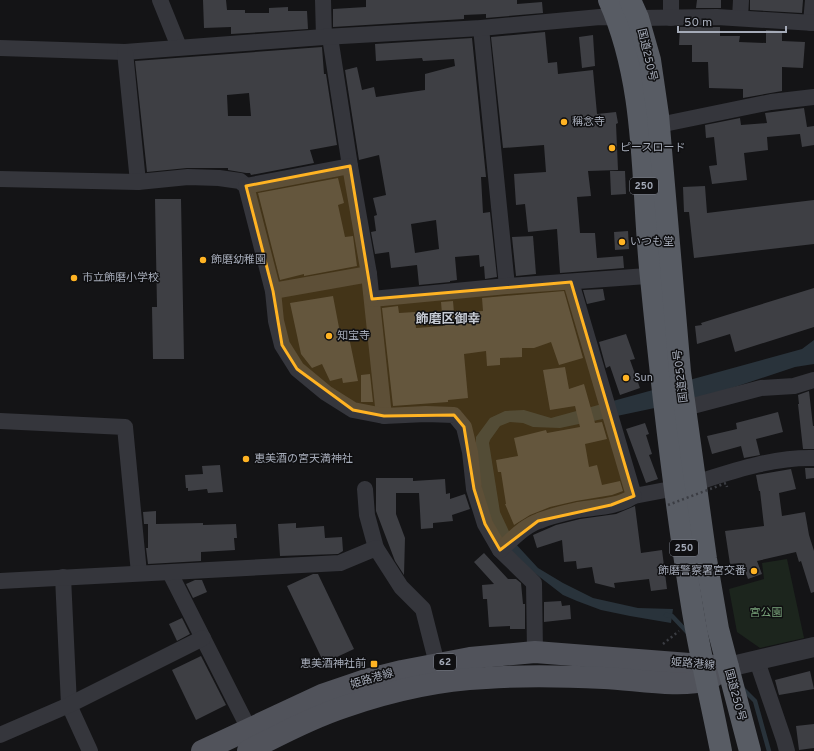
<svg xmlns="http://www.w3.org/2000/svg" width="814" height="751" font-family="Overpass,'Noto Sans JP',sans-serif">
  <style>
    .green { fill: #1c251d }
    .water { fill: #29333b }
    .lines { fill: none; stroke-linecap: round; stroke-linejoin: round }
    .stream { stroke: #29333b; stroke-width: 4.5 }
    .building { fill: #3e3f44; fill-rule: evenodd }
    .path { stroke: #3b3d43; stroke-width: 2.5; stroke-dasharray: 2 3; stroke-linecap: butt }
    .minor { stroke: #35363c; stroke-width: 16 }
    .tertiary { stroke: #35363c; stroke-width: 20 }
    .primary { stroke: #51535b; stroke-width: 22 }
    .trunk { stroke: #585c64; stroke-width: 22 }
    .path-bridge { stroke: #3b3d43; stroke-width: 2.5; stroke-dasharray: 2 3; stroke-linecap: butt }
    .marked { fill: #ffb323; fill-opacity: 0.2; stroke: #ffb323; stroke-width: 3; stroke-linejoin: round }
    .poi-dot { fill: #ffb323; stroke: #0f0f11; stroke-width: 1.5 }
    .labels { text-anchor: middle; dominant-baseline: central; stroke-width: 3; stroke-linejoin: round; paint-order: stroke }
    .shield { fill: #0f0f11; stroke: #787c86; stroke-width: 1 }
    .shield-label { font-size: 10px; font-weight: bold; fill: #a5abb8 }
    .street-label { font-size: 11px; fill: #a5abb8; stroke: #0f0f11 }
    .poi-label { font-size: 11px; fill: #a5abb8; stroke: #0f0f11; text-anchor: start }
    .park-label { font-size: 11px; fill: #7aa57c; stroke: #0f0f11 }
    .quarter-label { font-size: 13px; font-weight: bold; fill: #c6cad3; stroke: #0f0f11 }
  </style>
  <rect width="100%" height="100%" fill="#141416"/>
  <path class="green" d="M787 559 804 638 760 648 737 632 729 589 764 579 762 563Z"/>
  <path class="water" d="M814 340V364L795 367 702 398 560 428 533 427 523 423 510 422 500 426 490 440 489 443 500 512 514 542 538 568 563 583 593 598 638 608 673 609 671 623 630 616 601 610 577 601 563 595 510 554 484 507 476 447V437L490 418 505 411 524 410 551 418 802 349Z"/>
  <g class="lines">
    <g class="stream">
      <path d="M666 615 672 616 689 634"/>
      <path d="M743 689 755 701 769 751"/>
    </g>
  </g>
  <g class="building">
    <path d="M203 0H226L227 10H245V13H269V8L288 7V11H307L308 29 231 34V27L204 28Z"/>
    <path d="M366 0H517V4L542 2 543 13 486 18V14L464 15V19L333 27V9L366 7Z"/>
    <path d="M697 0H721V8H696Z"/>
    <path d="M750 0H803L802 13 750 10Z"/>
    <path d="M680 27H720V36H740L739 42 766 43V30L782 31V41L805 42 803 68 782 67V91L743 98V89L709 88 708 62H692V45H679Z"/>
    <path d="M545 32 548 63 557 62 558 74 593 70 597 114 616 112 618 123 616 124 618 170 588 171 591 196 577 197 580 233H595L597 258 623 256 624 268 560 273 557 229 528 232 525 204 516 205 514 174 546 172 544 145 503 148 491 37Z"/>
    <path d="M593 35 595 66 582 68 579 37Z"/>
    <path d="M472 38 486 177H481L483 213 490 212 497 277 485 279 484 266 480 267 479 255 455 257 457 280 450 281V282L419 285 417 265 391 268 389 252 375 254 371 232 376 231 374 216 377 215 373 198 386 195 379 155 359 160 345 70 357 67 362 90 374 87 376 97 425 90V74L455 66 454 59 423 61 422 58 376 61 375 44ZM436 220 439 249 415 253 411 224Z"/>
    <path d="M322 47 324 74H326L337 145 310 150 314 163 251 175 250 173H246L228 170V168H187L147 172 135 61ZM249 93 251 116H228L227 95Z"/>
    <path d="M804 108 807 127 814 126V145L802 147 800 134 767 137 768 150 744 153 747 180 712 184 709 166 717 165 714 137 706 138 705 125 740 118 741 125 767 123 765 113Z"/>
    <path d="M610 171H625L626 194 611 195Z"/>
    <path d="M338 178 344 203 338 205 345 237 353 236 357 266 304 276V274L280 280 258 193Z"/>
    <path d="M705 186 707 213 814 200V244L694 258 689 212H684L683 187Z"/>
    <path d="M155 199H181L184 359H153L152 307H157Z"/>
    <path d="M628 231 629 249 615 250 614 232Z"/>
    <path d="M533 236 536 274 516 276 512 237Z"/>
    <path d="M814 288V327L735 352 730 334 697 344 695 326 702 325 701 323Z"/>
    <path d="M603 289 605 300 587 304 583 290Z"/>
    <path d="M564 291 583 358 559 365 551 342 534 348H522V357L500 358V365L487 366 486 351 464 354 468 398 448 400V402L393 406 382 308 398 306 399 313 415 312 416 328 443 326 441 302 453 301 454 313 483 311 482 298Z"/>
    <path d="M333 296 341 338 349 337 358 381 343 383 342 378 330 381 322 364 312 368 301 354 290 303Z"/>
    <path d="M626 334 635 359 630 360 640 388 620 395 610 366 606 368 599 342Z"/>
    <path d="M565 367 569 389 584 384 595 423 602 422 607 439 585 444 589 467 597 465 602 485 620 481 623 491 612 495 576 501 550 507 530 515 514 525 505 504H506L501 472H498L496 460 518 456 514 438 546 430 547 433 580 427 575 406 550 410 543 370Z"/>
    <path d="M370 374 373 402H361V375Z"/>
    <path d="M809 391 813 426H814V449H803L798 404H799L798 395Z"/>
    <path d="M778 412 783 432 756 439 760 455 744 458 741 446 712 454 707 436 737 429 736 423Z"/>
    <path d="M645 423 649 434 646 435 652 454 649 455 658 479 646 483 626 429Z"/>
    <path d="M220 465 223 492 208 493 207 489 188 491V488H186L185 475 203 474 202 466Z"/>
    <path d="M805 468H814V478L806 479Z"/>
    <path d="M791 469 796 489 779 493 782 516 805 512 809 535 814 551V592L811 593 801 561 799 562 796 552 757 561 762 574 748 579 742 563 730 564 725 531 764 526 760 491H759L756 475Z"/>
    <path d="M376 478H413V481L445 479 446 494 450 493V499L465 494 470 509 452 515 453 521 433 523V528L421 529 419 493H396V514L405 538 404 575 395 561 376 511Z"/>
    <path d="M635 506 641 553 662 550 667 589 651 591 649 579 614 583 615 588 595 583 592 567 577 569 576 561 564 562 562 540 537 548 533 535 556 525 580 519 616 514Z"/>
    <path d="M156 511V524L203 523V525L236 524 237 538H234L235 550 201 552V561L148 564 146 548H148V524H144L143 512Z"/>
    <path d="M296 523V528L324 526 325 538 342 537 343 551 338 554 280 556 278 524Z"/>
    <path d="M484 553 508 579H516L521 583 523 604H525V629H510V626L489 627 487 599H483L482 585 494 584 474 562Z"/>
    <path d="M313 574H318L354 649 324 663 287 586Z"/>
    <path d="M195 580H202L207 592 193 598 186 584Z"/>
    <path d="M561 601 562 606 570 605 571 619 544 622V602Z"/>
    <path d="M182 618 190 634 177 641 169 624Z"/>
    <path d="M201 656 226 705 196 720 172 670Z"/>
    <path d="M810 671 814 689 779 695 775 680Z"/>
    <path d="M814 724V748L799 750 796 726Z"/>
  </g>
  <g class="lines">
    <path class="path" d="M663 644 679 631"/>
    <g class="minor">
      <path d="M160 0 179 47"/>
      <path d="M323 0 324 37"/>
      <path d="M671 0V18"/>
      <path d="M740 18 741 0"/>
      <path d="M811 23 813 0"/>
      <path d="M481 28 507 286"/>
      <path d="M330 37 350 166 369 274 384 416"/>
      <path d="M0 48 125 52 324 37 481 28 600 17 638 18 717 17 814 23"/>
      <path d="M125 52 138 182"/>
      <path d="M659 125 771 102 814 97"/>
      <path d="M0 179 138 182 188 177 219 178 240 181 246 186 273 291 369 274"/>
      <path d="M246 186 350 166"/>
      <path d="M571 282 634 496 676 488"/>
      <path d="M273 291 276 321 282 345 297 369 326 393 353 410 384 416 426 414 454 415 464 427 470 452 474 489 485 524 500 550 534 583 535 652"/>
      <path d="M372 299 507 286 661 275"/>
      <path d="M685 408 761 388 794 386 814 380"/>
      <path d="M0 421 125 427 139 573"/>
      <path d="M695 483C733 471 773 457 814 458"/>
      <path d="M365 489 367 515 376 548"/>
      <path d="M500 550C512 540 524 526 539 521 551 516 565 513 578 510 596 507 618 507 634 496"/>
      <path d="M170 573 254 739"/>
      <path d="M63 577 69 705 90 751"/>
      <path d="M0 581 340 563 376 548 401 587 423 609 437 664"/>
      <path d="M757 661 784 740 787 751"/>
      <path d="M0 735 69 705 203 638"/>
    </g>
    <path class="tertiary" d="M728 667 814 647"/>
    <g class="primary">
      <path d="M202 751 322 695 366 680 402 671 470 658 535 652 728 667"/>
      <path d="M248 751C278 735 311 718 344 707 390 691 438 680 486 678 525 675 565 676 604 678 633 679 680 688 707 680 712 678 717 673 722 671"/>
    </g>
    <g class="trunk">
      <path d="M609 0C648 87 641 185 651 278 662 390 675 502 693 612 701 659 712 705 721 751"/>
      <path d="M630 0 638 18 650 60 658 115 680 372 706 559 718 629 750 751"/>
    </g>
    <path class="path-bridge" d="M668 505 726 483 727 487"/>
  </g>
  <path class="marked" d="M350 166 372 299 571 282 634 496 611 505 538 521 500 550 485 524 474 489 464 427 454 415 384 416 353 410 297 369 282 345 273 291 246 186Z"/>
  <g class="poi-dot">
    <circle cx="564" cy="122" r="4"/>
    <circle cx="612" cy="148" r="4"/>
    <circle cx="622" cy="242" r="4"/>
    <circle cx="203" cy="260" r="4"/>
    <circle cx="74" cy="278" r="4"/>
    <circle cx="329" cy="336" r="4"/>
    <circle cx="626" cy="378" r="4"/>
    <circle cx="246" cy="459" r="4"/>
    <circle cx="754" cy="571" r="4"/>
    <rect x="370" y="660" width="8" height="8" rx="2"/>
  </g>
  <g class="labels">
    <g class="shield">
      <rect x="630" y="178" width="28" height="16" rx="3"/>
      <rect x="670" y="540" width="28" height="16" rx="3"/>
      <rect x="434" y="654" width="22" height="16" rx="3"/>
    </g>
    <g class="shield-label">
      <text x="644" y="186">250</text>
      <text x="684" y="548">250</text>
      <text x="445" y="662">62</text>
    </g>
    <g class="street-label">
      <text transform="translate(647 55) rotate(77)">国道250号</text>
      <text transform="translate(681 376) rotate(-97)">国道250号</text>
      <text transform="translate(693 664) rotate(5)">姫路港線</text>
      <text transform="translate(372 679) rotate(-16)">姫路港線</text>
      <text transform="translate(735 695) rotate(75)">国道250号</text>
    </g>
    <g class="poi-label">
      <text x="572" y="122">稱念寺</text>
      <text x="620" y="148">ピースロード</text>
      <text x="630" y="242">いつも堂</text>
      <text x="211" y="260">飾磨幼稚園</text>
      <text x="82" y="278">市立飾磨小学校</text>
      <text x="337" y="336">知宝寺</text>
      <text x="634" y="378">Sun</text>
      <text x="254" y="459">恵美酒の宮天満神社</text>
      <text x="746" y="571" text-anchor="end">飾磨警察署宮交番</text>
      <text x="366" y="664" text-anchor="end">恵美酒神社前</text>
    </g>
    <g class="park-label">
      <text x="766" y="613">宮公園</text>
    </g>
    <g class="quarter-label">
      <text x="448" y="320">飾磨区御幸</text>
    </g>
  </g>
  <path d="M678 26v6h108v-6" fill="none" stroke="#a5abb8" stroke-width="2"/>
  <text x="684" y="26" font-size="12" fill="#a5abb8" stroke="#0f0f11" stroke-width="3" paint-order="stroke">50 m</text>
</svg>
